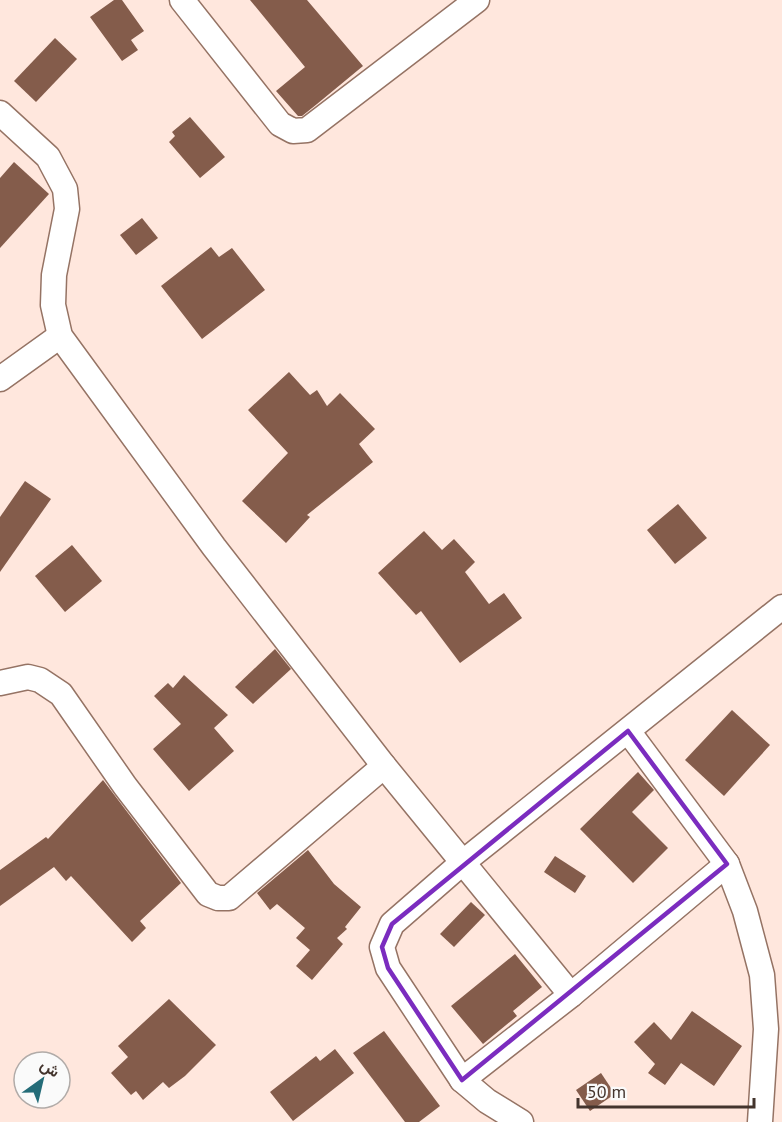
<svg xmlns="http://www.w3.org/2000/svg" width="782" height="1122" font-family="'PT Sans',Vazirmatn,sans-serif">
  <style>
    .building { fill: #845c4b }
    .lines { fill: none; stroke-linecap: round; stroke-linejoin: round }
    .minor-casing { stroke: #957364; stroke-width: 27 }
    .minor { stroke: #fff; stroke-width: 24 }
    .marked { fill: none; stroke: #7b2cbf; stroke-width: 4.5; stroke-linejoin: round }
  </style>
  <rect width="100%" height="100%" fill="#ffe7dd"/>
  <g class="building">
    <path d="M114 0H122L144 31 131 40 138 50 122 61 90 17Z"/>
    <path d="M250 0H307L363 66 317 104 302 116H298L276 91 305 67Z"/>
    <path d="M55 38 77 59 36 102 14 81Z"/>
    <path d="M190 117 225 157 200 178 169 142 175 136 172 132Z"/>
    <path d="M14 162 49 194 0 248V178Z"/>
    <path d="M142 218 158 238 136 255 120 235Z"/>
    <path d="M211 247 219 257 232 248 265 290 202 339 161 286Z"/>
    <path d="M289 372 310 395 317 390 327 406 340 393 375 429 359 444 373 462 307 515 310 517 286 543 242 501 288 453 248 410Z"/>
    <path d="M25 481 51 499 0 572V517Z"/>
    <path d="M678 504 707 538 675 564 647 530Z"/>
    <path d="M424 531 442 550 454 539 475 562 465 572 489 604 504 593 522 618 460 663 421 611 416 615 378 573Z"/>
    <path d="M72 545 102 581 65 612 35 576Z"/>
    <path d="M275 649 291 669 253 704 235 687Z"/>
    <path d="M184 675 228 715 214 728 234 751 189 791 153 749 181 724 154 696 168 683 173 688Z"/>
    <path d="M732 710 770 745 724 796 685 760Z"/>
    <path d="M638 772 654 790 632 812 668 848 633 883 580 829Z"/>
    <path d="M103 780 181 883 140 921 146 928 132 942 71 876 66 881 54 867 0 906V870L46 837 48 839Z"/>
    <path d="M308 850 334 884 361 907 345 927 347 929 337 938 343 944 312 980 296 966 310 950 296 938 305 928 277 904 270 910 257 893Z"/>
    <path d="M555 856 586 876 575 893 544 872Z"/>
    <path d="M471 902 485 915 454 947 440 934Z"/>
    <path d="M515 954 542 987 513 1011 517 1016 483 1044 451 1006Z"/>
    <path d="M169 999 216 1045 185 1076 169 1088 163 1082 143 1100 136 1091 131 1095 111 1073 128 1057 118 1046Z"/>
    <path d="M692 1011 742 1046 714 1086 681 1063 665 1085 648 1073 655 1064 634 1042 654 1022 671 1040Z"/>
    <path d="M384 1031 440 1106 419 1122H405L353 1053Z"/>
    <path d="M335 1049 354 1073 293 1121 270 1092 316 1056 320 1061Z"/>
    <path d="M601 1073 615 1094 590 1111 576 1090Z"/>
  </g>
  <g class="lines">
    <defs>
      <g id="minor">
        <path d="M182 0 280 124 293 131 307 130 477 0"/>
        <path d="M0 113 48 157 65 189 67 209 54 275 53 305 60 336 214 547 384 766 571 995"/>
        <path d="M0 379 60 336"/>
        <path d="M0 683 28 677 40 680 61 694 125 786 208 894 218 898H229L384 766"/>
        <path d="M628 731 727 864 745 911 762 975 766 1029 760 1122"/>
        <path d="M462 1080 571 995 727 864"/>
        <path d="M521 1122 487 1101 462 1080 388 968 382 947 392 924 462 863 782 607"/>
      </g>
    </defs>
    <use href="#minor" class="minor-casing"/>
    <use href="#minor" class="minor"/>
  </g>
  <path class="marked" d="M628 731 727 864 462 1080 388 968 382 947 392 924Z"/>
  <g transform="translate(42 1080) rotate(34)"><circle r="28" fill="#fafafa" stroke="#b1aba8" stroke-width="1.5"/>
  <path d="M0-4.5L10 22L0 15L-10 22Z" fill="#246c78"/>
  <text y="-9" font-size="16" font-weight="bold" text-anchor="middle" fill="#43342d">ش</text>
  </g>
  <path d="M578 1098v9h176v-9" fill="none" stroke="#43342d" stroke-width="3"/>
  <text x="587" y="1098" font-size="18" fill="#43342d" stroke="#fafafa" stroke-width="4.5" paint-order="stroke">50 m</text>
</svg>
